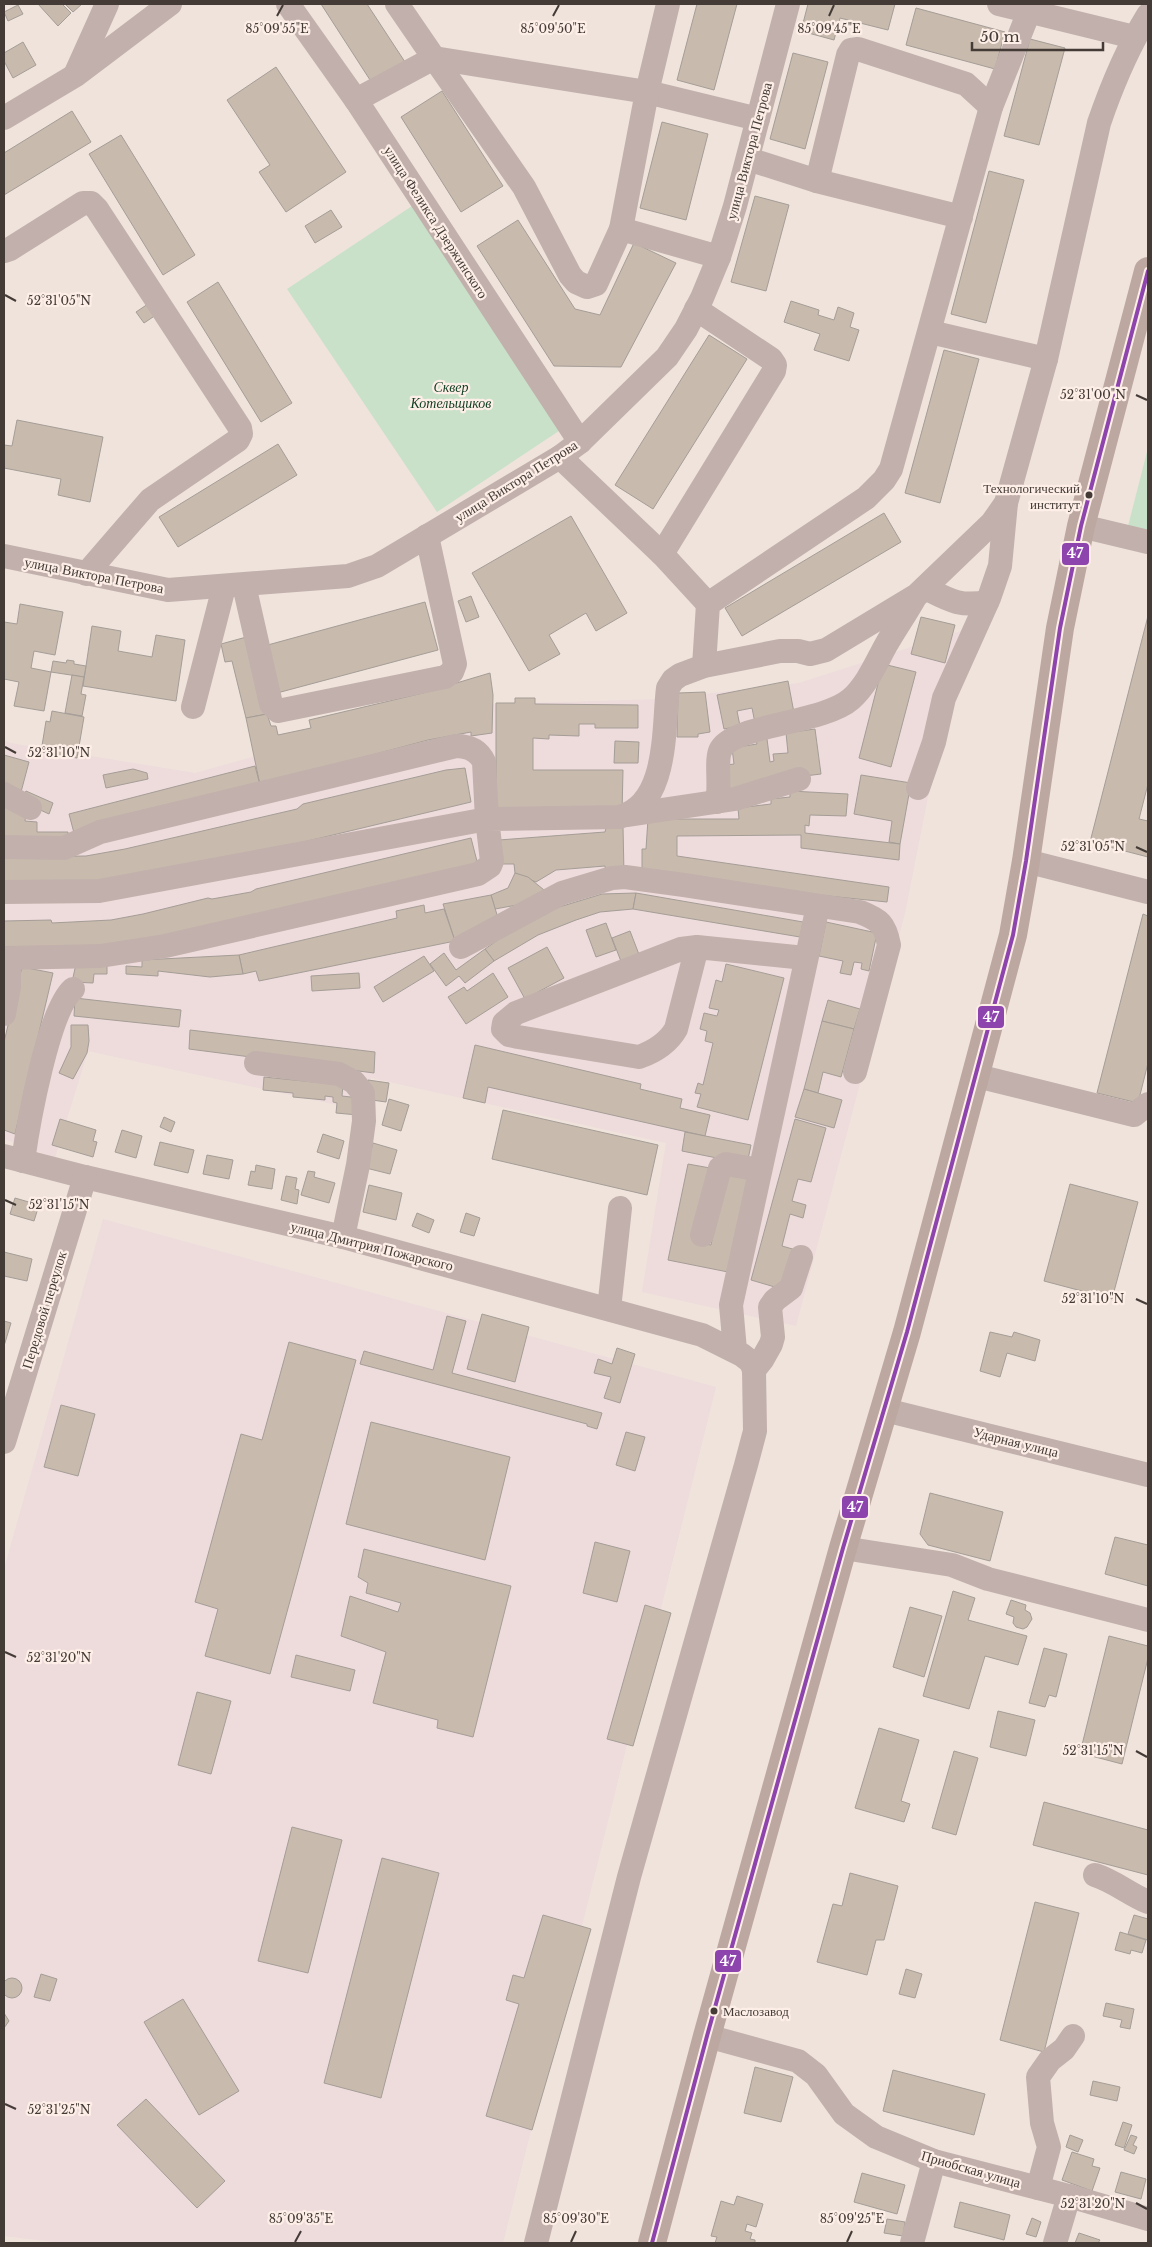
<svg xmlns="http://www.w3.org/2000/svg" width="1152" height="2247" font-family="'Libre Baskerville',serif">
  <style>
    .industrial { fill: #eedbdc }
    .green { fill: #c9e1c8 }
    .building { fill: #c8bbad; stroke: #a59d97 }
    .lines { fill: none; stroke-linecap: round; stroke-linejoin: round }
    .minor { stroke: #c2b0ac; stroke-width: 24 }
    .major { stroke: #bda8a1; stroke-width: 28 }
    .bus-1-casing { stroke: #fdefe8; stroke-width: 8 }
    .bus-1 { stroke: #8e44ad; stroke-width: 4 }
    .ticks { fill: none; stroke: #443b36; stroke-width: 2 }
    .bus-dot { fill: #443b36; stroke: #fdefe8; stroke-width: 2 }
    .labels { text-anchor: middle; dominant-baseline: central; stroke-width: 4.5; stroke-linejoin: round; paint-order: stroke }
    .bus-label { font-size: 13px; fill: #443b36; stroke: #fdefe8; text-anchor: end }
    .street-label { font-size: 14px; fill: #443b36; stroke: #fdefe8 }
    .park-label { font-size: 14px; font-style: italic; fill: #0f3d21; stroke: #fdefe8 }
    .ticks-label { font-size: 12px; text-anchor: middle; fill: #443b36; stroke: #fdefe8; stroke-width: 4.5; stroke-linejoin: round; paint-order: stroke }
    .line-badge { stroke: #fdefe8; stroke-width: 2 }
    .badge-label { font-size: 14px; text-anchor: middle; font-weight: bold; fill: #fff }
  </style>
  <rect width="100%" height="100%" fill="#efe3dc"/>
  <g class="industrial">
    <path d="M961 631 905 913 796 1326 642 1292 666 1143 371 1078 365 1111 88 1051 55 1158 4 1139V740L10 743 195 773 437 706 662 699 799 683Z"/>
    <path d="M103 1219 716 1387 503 2243H62L4 2236V1569Z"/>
  </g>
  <g class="green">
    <path d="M415 204 565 427 437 512 287 289Z"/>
    <path d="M1148 448V535L1127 530Z"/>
  </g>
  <g class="building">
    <path d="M38 4H62L71 13 58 26Z"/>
    <path d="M65 4H82L73 12Z"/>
    <path d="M321 4H367L405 62 372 83Z"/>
    <path d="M697 4H737L714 90 677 80Z"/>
    <path d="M808 4H895L888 30 840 18 834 40 801 31Z"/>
    <path d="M18 5 23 14 8 21 4 12Z"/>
    <path d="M916 8 1005 32 995 69 906 45Z"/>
    <path d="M1030 39 1065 48 1039 145 1004 136Z"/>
    <path d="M23 42 36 65 13 78 4 61V53Z"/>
    <path d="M793 53 828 62 805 149 770 139Z"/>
    <path d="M276 67 346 172 286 212 259 172 270 165 227 100Z"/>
    <path d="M442 91 503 186 461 212 401 117Z"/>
    <path d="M72 111 91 142 4 195V153Z"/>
    <path d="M662 122 708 134 686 220 640 208Z"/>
    <path d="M121 135 195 255 163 275 89 154Z"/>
    <path d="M989 171 1024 180 986 323 951 314Z"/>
    <path d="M755 196 789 205 766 291 731 282Z"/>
    <path d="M331 210 342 227 315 243 305 226Z"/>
    <path d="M518 220 575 309 600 315 634 243 676 263 621 367 554 366 477 246Z"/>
    <path d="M218 282 292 403 261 422 187 302Z"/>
    <path d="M791 301 819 310 818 315 834 320 838 307 854 313 850 327 859 330 849 361 814 350 820 334 784 322Z"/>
    <path d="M151 302 159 313 144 323 136 312Z"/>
    <path d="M709 335 747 359 653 509 615 485Z"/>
    <path d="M944 350 979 359 940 503 905 493Z"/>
    <path d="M17 420 103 437 90 502 58 495 61 479 4 468V445L12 446Z"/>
    <path d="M278 444 297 475 178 547 159 517Z"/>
    <path d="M884 513 901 542 742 636 725 608Z"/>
    <path d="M571 516 627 613 596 631 586 613 549 635 560 654 529 671 472 573Z"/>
    <path d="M471 596 479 617 466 622 458 601Z"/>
    <path d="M425 602 438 650 277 693 264 646Z"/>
    <path d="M20 604 63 612 55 655 34 651 31 668 51 672 44 711 14 706 19 682 4 679V622L17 624Z"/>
    <path d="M1148 616V784L1139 819 1148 821V857L1090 842Z"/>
    <path d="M921 617 955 625 945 663 911 654Z"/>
    <path d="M92 626 121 631 118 651 152 657 156 635 185 640 176 701 83 686Z"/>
    <path d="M250 636 267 714 246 718 232 661 225 662 221 644Z"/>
    <path d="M67 660 74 661V664L86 666 84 677 51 672 53 661 66 663Z"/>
    <path d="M883 664 916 672 891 767 859 758Z"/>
    <path d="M490 673 493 695 492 733 471 736V732L428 740 260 785 246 718 267 714 271 726H276L278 735 311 728 309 720 423 693Z"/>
    <path d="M72 675 84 677 81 694 86 695 82 716 65 713Z"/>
    <path d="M788 681 795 718 756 728 752 708 737 711 740 726 724 729 717 695Z"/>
    <path d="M705 692 710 732 698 734V737H677L678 693Z"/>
    <path d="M515 698H535V704L638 705V728H595V724H579V736L549 735V739L533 738V770H623L622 813 496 812V703H515Z"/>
    <path d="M52 711 84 717 77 758 41 752 46 721 50 722Z"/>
    <path d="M815 729 821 774 788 778 730 790 727 765 734 764 732 748 757 744 756 740 767 739 770 762 774 761 773 754 788 753 786 733Z"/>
    <path d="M615 741 639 742 638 763H614Z"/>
    <path d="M4 755 29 762 21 792 4 787Z"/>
    <path d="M255 766 260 785 74 833 69 814Z"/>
    <path d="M465 768 471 802 245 856 103 883 4 887V857L86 856 125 849 297 809 303 804 446 770Z"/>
    <path d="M133 769 147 773 148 779 106 788 103 775Z"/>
    <path d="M861 775 911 783 900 844 889 842 892 821 854 814Z"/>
    <path d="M26 791 53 803 49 814 21 801Z"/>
    <path d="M790 791 848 794 846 816 810 815 809 826 805 825V833L900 844 899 860 801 848V835L677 836V856L889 887 887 902 642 877V849H646L648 819H739L738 808 771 804V799L790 797Z"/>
    <path d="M4 803 26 812 25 821 37 822V832H68V844L4 841Z"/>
    <path d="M623 827 624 874 606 875 605 866 556 870 536 882 515 873 514 864H501L499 840 605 832 606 828Z"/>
    <path d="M471 838 479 869 161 943 4 954V921L51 920 52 923 111 920 143 914 208 898 212 899 251 892 256 889Z"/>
    <path d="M515 873 528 877 549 894 517 905 495 909 491 895 508 888Z"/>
    <path d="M636 893 633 909 600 912 576 920 538 935 494 961 485 949 512 930 556 908 602 894Z"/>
    <path d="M636 893 803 922 800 937 633 909Z"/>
    <path d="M491 895 498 918 455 941 443 904Z"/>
    <path d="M424 905 425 913 444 909 455 941 259 981 256 971 243 974 239 955 397 918 396 911Z"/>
    <path d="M1143 914 1148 916V1063L1138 1103 1097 1093Z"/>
    <path d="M826 922 877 933 869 971 861 969 862 963 854 962 851 975 840 973 843 961 819 956Z"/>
    <path d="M606 923 616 950 596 957 586 930Z"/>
    <path d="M630 931 640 957 622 964 612 938Z"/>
    <path d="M547 947 564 978 525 999 508 968Z"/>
    <path d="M485 949 494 961 465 983 459 976 446 986 430 964 444 953 456 970Z"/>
    <path d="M239 955 243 974 210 977 158 971V976L126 974V966L142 967V960Z"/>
    <path d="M424 956 434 971 383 1002 374 987Z"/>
    <path d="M76 964 107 966V974H94L93 983 72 982Z"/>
    <path d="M726 964 784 978 748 1120 697 1107 701 1094 695 1093 698 1083 703 1085 713 1043 705 1041 707 1031 700 1029 704 1013 717 1016 719 1010 709 1008 716 980 722 982Z"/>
    <path d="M22 967 53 973 15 1134 4 1130V1042Z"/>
    <path d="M359 973 360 988 312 991 311 976Z"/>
    <path d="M493 973 508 997 466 1024 448 997 464 987 467 991Z"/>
    <path d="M75 998 181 1010 179 1027 74 1016Z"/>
    <path d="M828 1000 860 1009 854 1029 822 1021Z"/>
    <path d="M822 1021 854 1029 841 1077 823 1072 818 1093 804 1089Z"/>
    <path d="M71 1025H88L89 1041 87 1053 73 1079 59 1073 71 1047Z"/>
    <path d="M190 1030 375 1052 374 1073 189 1049Z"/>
    <path d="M475 1045 641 1084 640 1089 682 1099 680 1108 710 1115 705 1136 488 1087 485 1103 463 1098Z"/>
    <path d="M264 1077 343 1085 342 1096 359 1098 358 1115 336 1113 337 1103 333 1102V1097L325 1096V1100L293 1097V1093L263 1090Z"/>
    <path d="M368 1080 389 1083 386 1102 365 1099Z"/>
    <path d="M804 1089 842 1100 834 1128 795 1117Z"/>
    <path d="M389 1099 409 1105 401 1131 382 1125Z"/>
    <path d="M503 1110 658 1145 647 1195 492 1159Z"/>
    <path d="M164 1117 175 1122 171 1132 160 1127Z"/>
    <path d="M60 1119 96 1130 93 1141 97 1142 93 1157 52 1145Z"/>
    <path d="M795 1119 826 1128 811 1182 798 1179 792 1201 806 1205 803 1218 790 1214 782 1246 796 1250 785 1290 751 1280Z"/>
    <path d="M122 1130 142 1136 136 1158 115 1152Z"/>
    <path d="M685 1132 751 1145 747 1164 682 1151Z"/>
    <path d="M323 1134 344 1141 339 1159 317 1152Z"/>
    <path d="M160 1142 194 1150 188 1173 154 1165Z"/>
    <path d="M373 1143 397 1150 390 1174 366 1168Z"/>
    <path d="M207 1155 233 1160 229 1179 203 1174Z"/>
    <path d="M688 1164 710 1168 695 1242 711 1245 725 1172 748 1176 728 1272 668 1260Z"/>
    <path d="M256 1165 275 1169 272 1189 248 1185 251 1171 255 1172Z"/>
    <path d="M308 1171 315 1172 314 1177 335 1183 329 1203 301 1195Z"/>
    <path d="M286 1176 297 1178 295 1189 299 1190 297 1204 281 1200Z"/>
    <path d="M1070 1184 1138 1202 1112 1299 1044 1281Z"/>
    <path d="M369 1185 402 1193 396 1220 363 1212Z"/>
    <path d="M15 1198 39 1205 34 1221 10 1214Z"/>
    <path d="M417 1213 434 1220 429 1233 412 1226Z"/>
    <path d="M466 1213 480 1218 474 1236 460 1232Z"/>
    <path d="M4 1252 32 1259 27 1281 4 1276Z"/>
    <path d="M482 1314 529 1327 515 1382 467 1369Z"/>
    <path d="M447 1316 466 1321 452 1373 602 1413 597 1429 587 1426V1424L360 1364 364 1351 433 1370Z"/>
    <path d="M4 1321 11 1323 4 1346Z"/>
    <path d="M990 1332 1012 1337 1014 1332 1040 1340 1035 1361 1007 1353 1000 1377 980 1371Z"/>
    <path d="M289 1342 356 1360 270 1674 205 1656 218 1609 195 1602 241 1434 262 1440Z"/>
    <path d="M617 1348 635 1354 620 1403 604 1398 611 1377 594 1373 598 1359 612 1364Z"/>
    <path d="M61 1405 95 1414 78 1476 44 1467Z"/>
    <path d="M371 1422 510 1457 485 1560 346 1524Z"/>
    <path d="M626 1432 645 1437 635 1471 616 1465Z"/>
    <path d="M930 1493 1003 1512 990 1561 928 1545 920 1534Z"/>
    <path d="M1115 1537 1148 1545V1586L1105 1574Z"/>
    <path d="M595 1542 630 1551 617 1602 583 1593Z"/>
    <path d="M364 1549 511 1586 473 1737 437 1728 438 1720 373 1703 386 1652 341 1636 350 1596 398 1612 401 1603 366 1593 368 1583 358 1577Z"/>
    <path d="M953 1591 975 1598 968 1620 1027 1636 1018 1665 985 1656 969 1709 923 1696Z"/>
    <path d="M1011 1600 1026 1605 1025 1610 1030 1613 1032 1619 1027 1627 1023 1629 1016 1627 1013 1623 1014 1617 1006 1614Z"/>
    <path d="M645 1605 671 1613 633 1746 607 1739Z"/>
    <path d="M910 1607 942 1616 924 1677 893 1667Z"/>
    <path d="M1109 1636 1148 1646V1658L1122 1764 1080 1753Z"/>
    <path d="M1044 1648 1067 1654 1056 1697 1049 1695 1045 1707 1029 1703Z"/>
    <path d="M296 1655 355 1670 350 1691 291 1677Z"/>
    <path d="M197 1692 231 1701 211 1774 178 1765Z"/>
    <path d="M998 1711 1035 1720 1026 1756 990 1747Z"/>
    <path d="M879 1728 919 1740 901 1801 910 1804 904 1822 855 1808Z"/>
    <path d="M954 1751 978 1758 956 1835 932 1828Z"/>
    <path d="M1044 1802 1148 1830V1875L1033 1845Z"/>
    <path d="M292 1827 342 1840 308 1973 258 1961Z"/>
    <path d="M382 1858 439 1873 381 2098 324 2083Z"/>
    <path d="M850 1873 898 1886 884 1940H876L867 1975 817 1962 833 1904 842 1906Z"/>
    <path d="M1035 1902 1079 1913 1044 2052 1000 2040Z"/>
    <path d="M543 1915 591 1929 532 2130 486 2116 519 2004 506 2000 513 1975 524 1978Z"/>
    <path d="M1134 1915 1148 1919V1940L1128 1934Z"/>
    <path d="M1120 1932 1146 1940 1142 1953 1131 1950 1130 1954 1115 1950Z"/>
    <path d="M906 1969 922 1974 915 1998 899 1994Z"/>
    <path d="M41 1974 57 1979 50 2001 34 1997Z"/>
    <circle cx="12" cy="1988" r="10"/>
    <path d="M183 1999 239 2091 199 2115 144 2022Z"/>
    <path d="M1106 2003 1134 2009 1130 2029 1120 2027 1122 2020 1103 2016Z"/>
    <path d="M4 2013 9 2021 4 2028Z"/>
    <path d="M755 2067 793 2077 781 2122 744 2113Z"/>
    <path d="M893 2070 985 2094 974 2135 883 2111Z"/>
    <path d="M1093 2081 1120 2087 1117 2101 1090 2095Z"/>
    <path d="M146 2099 225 2181 197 2208 117 2125Z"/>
    <path d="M1123 2122 1132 2125 1124 2148 1115 2145Z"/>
    <path d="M1070 2135 1083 2140 1078 2152 1066 2147Z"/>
    <path d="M1131 2135 1137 2137 1133 2145 1137 2147 1134 2154 1124 2150Z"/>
    <path d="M1072 2152 1094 2159 1092 2166 1100 2168 1092 2191 1062 2180Z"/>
    <path d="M1121 2172 1146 2179 1141 2199 1115 2192Z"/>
    <path d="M862 2173 905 2185 897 2214 854 2202Z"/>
    <path d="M737 2196 763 2204 756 2227 747 2224 745 2231 752 2233 750 2239 755 2240V2243H715L717 2237 711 2236 721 2201 734 2205Z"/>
    <path d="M960 2202 1010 2215 1004 2240 954 2227Z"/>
    <path d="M1032 2218 1041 2222 1036 2237 1026 2234Z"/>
    <path d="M887 2219 905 2222 903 2236 884 2233Z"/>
    <path d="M1079 2233 1100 2240 1098 2243H1075Z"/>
  </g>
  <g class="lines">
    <g class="minor">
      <path d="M288 4 356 100 580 442"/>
      <path d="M668 4 647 92 758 119"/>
      <path d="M999 4 1134 37"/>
      <path d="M434 58 524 187 570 275 576 282 587 287 596 284 621 229 719 257"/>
      <path d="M434 58 647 92 621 229"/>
      <path d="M76 73 107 4"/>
      <path d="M356 100 434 58 397 4"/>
      <path d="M4 118 76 75 170 4"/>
      <path d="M748 159 817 181 848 55 851 50 858 49 966 84 991 107"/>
      <path d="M817 181 961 217"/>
      <path d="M4 251 10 249 83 203H91L97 209 240 428 241 434 238 440 150 500 86 574"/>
      <path d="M930 332 1046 359"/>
      <path d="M560 457 662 554 708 604"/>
      <path d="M1081 526 1148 542"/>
      <path d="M662 554 774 371 775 365 771 359 696 309"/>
      <path d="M4 556 168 590 348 576 377 566 560 457 580 442 667 357 686 329 702 298 719 257 735 206 788 4"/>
      <path d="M244 585 271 704 278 711 445 677 452 672 455 664 427 536"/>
      <path d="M925 588C949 600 959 607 987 602"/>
      <path d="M704 666 708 604 866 498 884 480 891 469 991 107 1032 4"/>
      <path d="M193 707 224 587"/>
      <path d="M918 788 934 742 944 698 989 598 1000 566 1006 503"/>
      <path d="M4 794 30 808"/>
      <path d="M717 802C721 786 715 759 721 749 734 725 824 723 851 699 867 685 876 663 886 645 895 629 905 615 914 599"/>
      <path d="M628 815 735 799 799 779"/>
      <path d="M4 847 64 848 100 832 456 746C469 746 479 751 484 762L487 819 99 891 4 892"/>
      <path d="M1026 861 1148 892"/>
      <path d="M461 947 562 893 612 878 625 877 684 885 860 912C880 920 885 924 889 945L855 1072"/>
      <path d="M697 947 681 949 516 1013 504 1023 503 1029 509 1035 518 1037 639 1057C653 1052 668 1043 676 1029L697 947 805 958"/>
      <path d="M4 958 100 956 165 946 478 874 490 866 492 861 487 819 619 817C669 805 663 727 668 688L673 680 680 675 704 666 780 651H798L810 654 826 650 917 595 992 523 1006 503 1046 359 1099 123C1112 85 1127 49 1148 15"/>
      <path d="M4 1014 9 987V958"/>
      <path d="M256 1063 339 1074 354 1082 363 1093 364 1121 358 1165 343 1237"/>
      <path d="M977 1076 1134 1115 1148 1104"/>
      <path d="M4 1156 85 1177 343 1237 702 1335 742 1355 751 1362 754 1370 755 1431 746 1465 629 1877 536 2243"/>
      <path d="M23 1161C28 1125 48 1011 73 989"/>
      <path d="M702 1235 720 1168 726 1164 760 1170"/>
      <path d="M609 1309 620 1208"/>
      <path d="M735 1350 731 1305 818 906"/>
      <path d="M754 1370 762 1360 771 1344 773 1337 770 1307 775 1300 791 1288 801 1257"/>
      <path d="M885 1410 1148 1475"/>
      <path d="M4 1442 85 1177"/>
      <path d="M843 1548 952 1565 988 1579 1148 1620"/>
      <path d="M1095 1875C1114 1881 1129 1894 1148 1902"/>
      <path d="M707 2036 798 2061 816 2075 844 2114 876 2137 934 2161 1069 2196 1148 2219"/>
      <path d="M1038 2188 1049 2147 1042 2123 1038 2077 1050 2060 1064 2049 1073 2036"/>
      <path d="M912 2243 934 2161"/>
      <path d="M1055 2243 1069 2196"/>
    </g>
    <path class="major" d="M652 2243 707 2036 843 1548 907 1332 1013 935 1026 861 1060 628 1081 526 1148 271"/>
    <defs>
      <path id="bus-1" d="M652 2243 707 2036 843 1548 907 1332 1013 935 1026 861 1060 628 1081 526 1148 271"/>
    </defs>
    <use href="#bus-1" class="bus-1-casing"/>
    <use href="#bus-1" class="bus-1"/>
  </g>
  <path class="ticks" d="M277 16 283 5M553 16 559 5M829 16 834 5M5 295 16 301M1136 395 1147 400M5 747 16 753M1136 847 1147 852M5 1200 16 1205M1136 1299 1147 1304M5 1652 16 1657M1136 1751 1147 1757M5 2104 16 2109M1136 2203 1147 2209M295 2242 301 2231M571 2242 576 2231M847 2242 852 2231"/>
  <g class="bus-dot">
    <circle cx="1089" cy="495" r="4.5"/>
    <circle cx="714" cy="2011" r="4.5"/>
  </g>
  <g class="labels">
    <g class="bus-label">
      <text x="1080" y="488">Технологический<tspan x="1080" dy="16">институт</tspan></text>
      <text x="723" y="2011" text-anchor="start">Маслозавод</text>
    </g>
    <g class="street-label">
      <text transform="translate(749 151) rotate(-75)">улица Виктора Петрова</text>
      <text transform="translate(436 222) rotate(57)">улица Феликса Дзержинского</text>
      <text transform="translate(516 481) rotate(-32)">улица Виктора Петрова</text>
      <text transform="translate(94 575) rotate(11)">улица Виктора Петрова</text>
      <text transform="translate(372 1246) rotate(14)">улица Дмитрия Пожарского</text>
      <text transform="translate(44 1310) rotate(-73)">Передовой переулок</text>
      <text transform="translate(1016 1442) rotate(14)">Ударная улица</text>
      <text transform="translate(971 2169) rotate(16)">Приобская улица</text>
    </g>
    <g class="park-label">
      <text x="451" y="387">Сквер<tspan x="451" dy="16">Котельщиков</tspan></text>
    </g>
  </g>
  <g class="ticks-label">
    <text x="277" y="33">85°09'55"E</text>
    <text x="553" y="33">85°09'50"E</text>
    <text x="829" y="33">85°09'45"E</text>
    <text x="59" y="305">52°31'05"N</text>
    <text x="1093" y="399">52°31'00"N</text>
    <text x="59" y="757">52°31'10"N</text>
    <text x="1093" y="851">52°31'05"N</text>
    <text x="59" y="1209">52°31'15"N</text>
    <text x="1093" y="1303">52°31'10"N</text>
    <text x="59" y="1662">52°31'20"N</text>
    <text x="1093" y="1755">52°31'15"N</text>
    <text x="59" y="2114">52°31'25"N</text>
    <text x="1093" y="2208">52°31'20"N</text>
    <text x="301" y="2223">85°09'35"E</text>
    <text x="576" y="2223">85°09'30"E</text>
    <text x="852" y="2223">85°09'25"E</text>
  </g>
  <g class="line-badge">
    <rect x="1061" y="542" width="29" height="24" rx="5" fill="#8e44ad"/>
    <rect x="977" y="1005" width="28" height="24" rx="5" fill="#8e44ad"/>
    <rect x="841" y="1495" width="28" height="24" rx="5" fill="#8e44ad"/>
    <rect x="714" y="1949" width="28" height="24" rx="5" fill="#8e44ad"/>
  </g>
  <g class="badge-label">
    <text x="1075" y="558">47</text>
    <text x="991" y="1022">47</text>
    <text x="855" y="1512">47</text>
    <text x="728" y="1966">47</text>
  </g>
  <rect width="1152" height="2247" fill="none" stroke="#443b36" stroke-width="10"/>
  <path d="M972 42v8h131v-8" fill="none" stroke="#443b36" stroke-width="2.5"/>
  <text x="980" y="42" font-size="15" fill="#443b36" stroke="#fdefe8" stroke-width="4" paint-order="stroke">50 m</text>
</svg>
